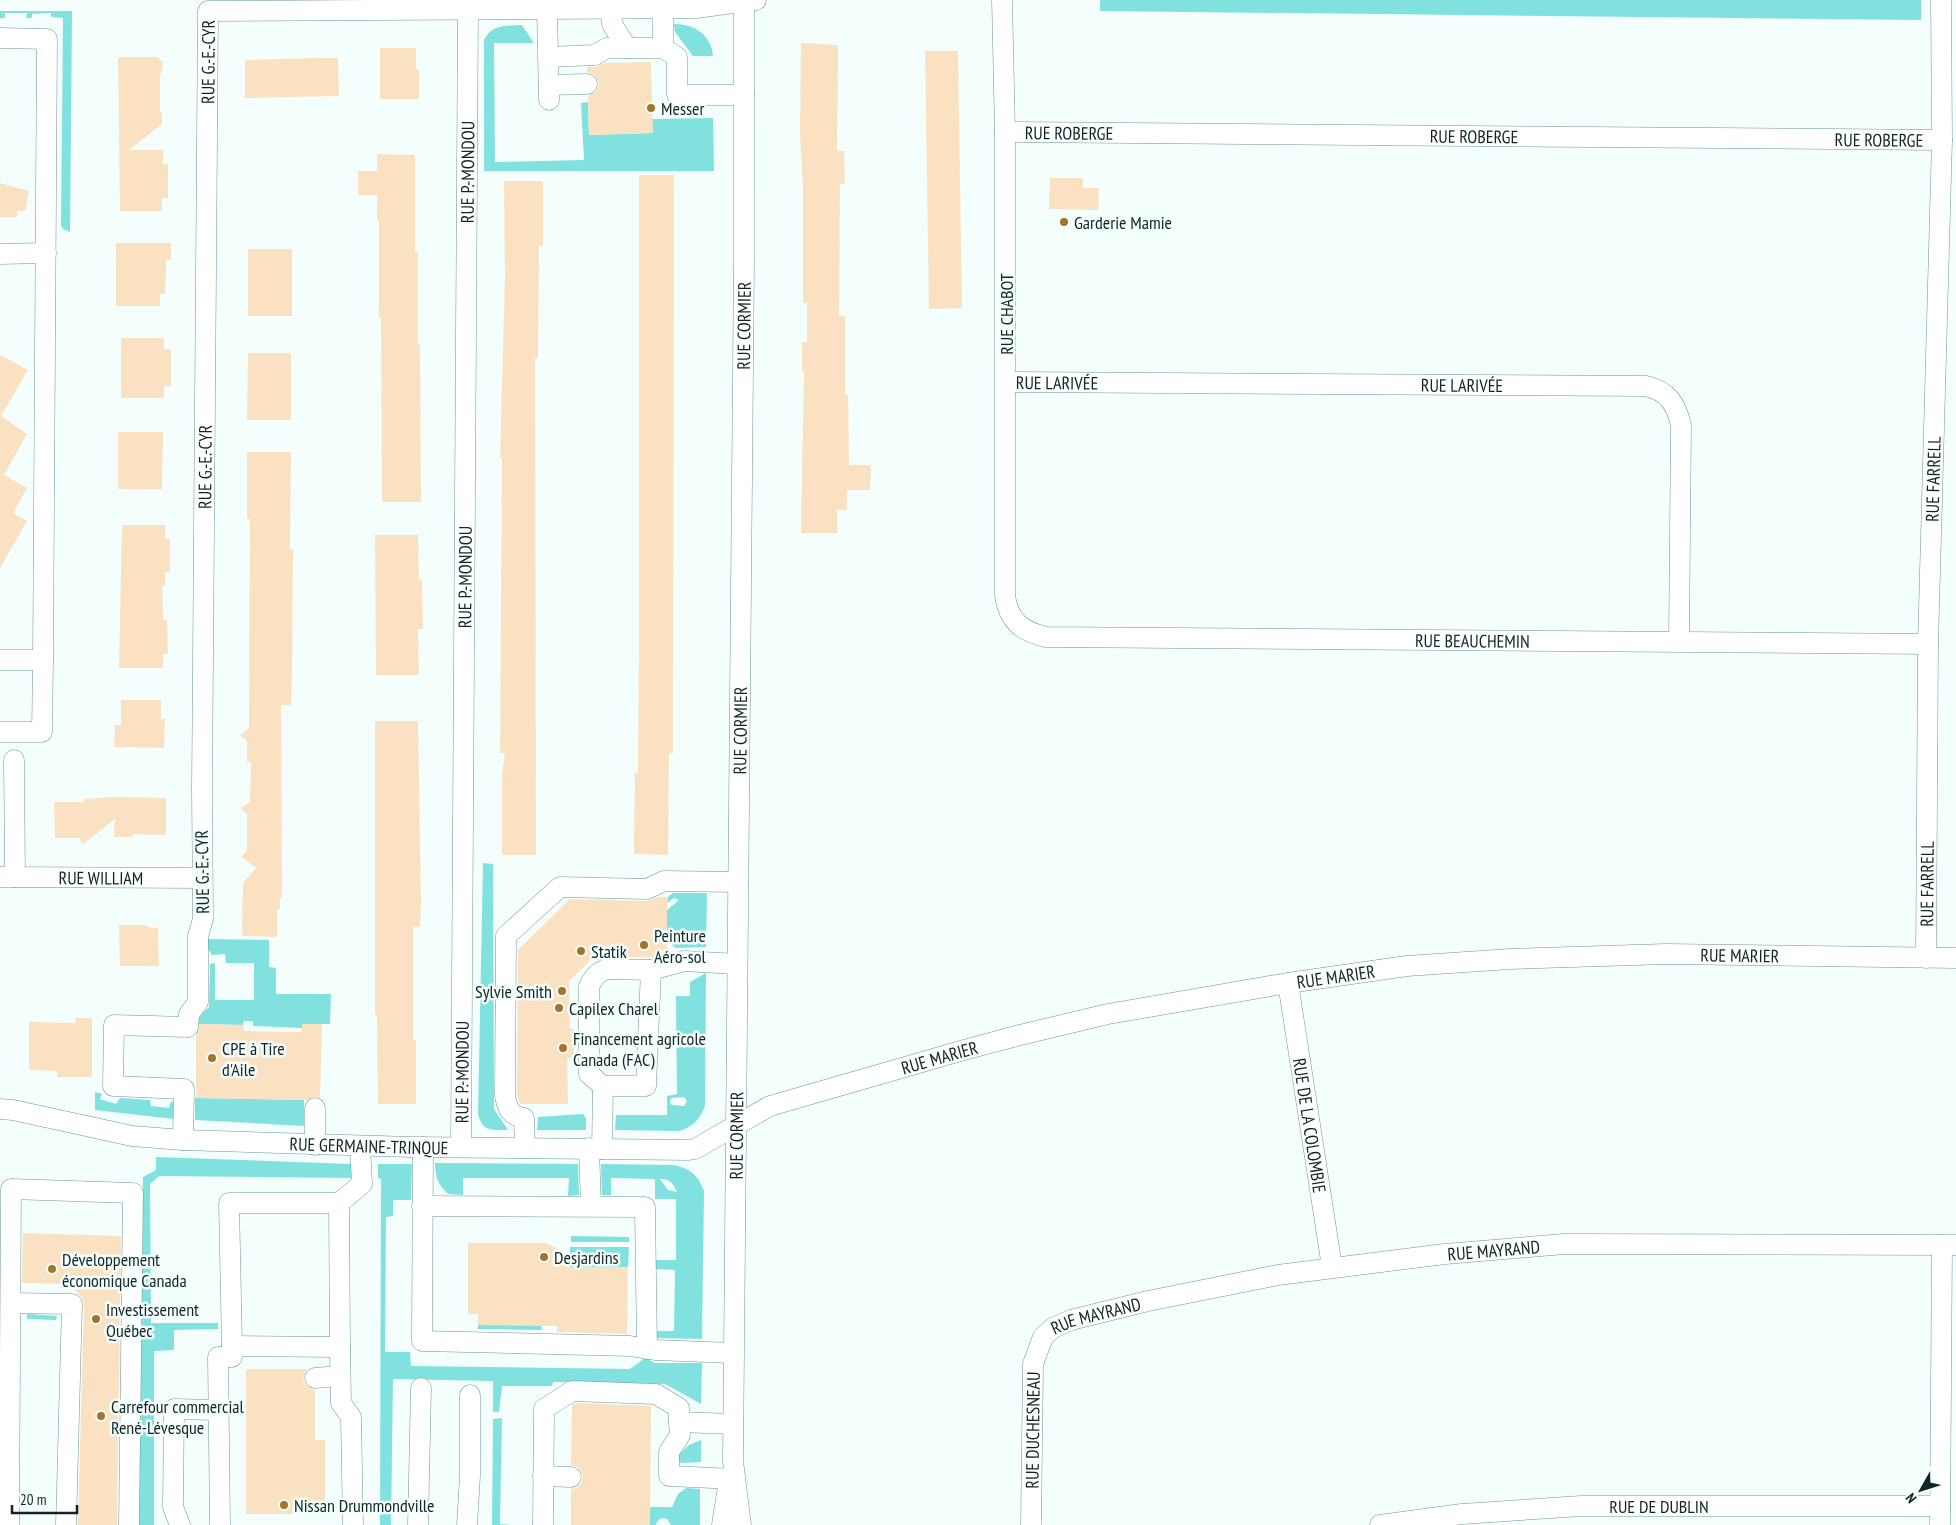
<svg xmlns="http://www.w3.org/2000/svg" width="1956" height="1525" font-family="'PT Sans Narrow',sans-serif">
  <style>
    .green { fill: #81e1df; fill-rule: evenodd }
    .building { fill: #fae1c1 }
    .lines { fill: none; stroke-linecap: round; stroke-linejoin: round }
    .minor-casing { stroke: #699695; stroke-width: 21 }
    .minor { stroke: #fff; stroke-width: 20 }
    .poi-dot { fill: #a5732a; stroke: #f4fefd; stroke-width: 2 }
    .labels { text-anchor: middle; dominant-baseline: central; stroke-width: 5; stroke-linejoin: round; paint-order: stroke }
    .street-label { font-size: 18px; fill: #122525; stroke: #f4fefd }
    .poi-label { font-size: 18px; fill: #122525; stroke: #f4fefd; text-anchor: start }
  </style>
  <rect width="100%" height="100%" fill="#f4fefd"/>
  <g class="green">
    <path d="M1100 0H1921V20L1100 11Z"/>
    <path d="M0 11H72L70 232 63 229 61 226 63 18 51 17V13L32 14V18H26L27 13H5V18H0Z"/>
    <path d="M674 24C695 24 711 35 713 56H693L675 32Z"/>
    <path d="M522 25 534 43H494L495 162 584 160 581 103 588 102 589 135 652 133V119L713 118 714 171H484V40C492 24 506 26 522 25Z"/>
    <path d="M483 863 493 864 494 1109 508 1130C491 1130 483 1132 478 1114Z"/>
    <path d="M673 893H707L706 947 675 948 667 939V910L679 900 674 898 667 903 668 897Z"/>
    <path d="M207 939 269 940V967L276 968V994H331L330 1024H303L302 1028 253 1026V1021H244L243 1025 196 1024 199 1017 209 1007 210 964 215 963V1000H254V963H226L225 954 212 955 207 947Z"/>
    <path d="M706 973 705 1106C700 1119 693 1127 679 1131L615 1130 616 1115H667V1096L677 1094 676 996H690V982ZM684 1097 687 1101 684 1106 672 1105 670 1103 671 1098Z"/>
    <path d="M95 1092 102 1094 100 1099 116 1104 120 1098 150 1100 151 1106 169 1108 171 1101 174 1103V1119L95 1110Z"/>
    <path d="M195 1098 304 1100V1126L195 1120Z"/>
    <path d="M583 1114 586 1118V1130H537L538 1117Z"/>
    <path d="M156 1157 351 1164V1178L159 1176 150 1184 151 1323H218V1329L174 1330V1350L154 1351V1525H135L143 1177 156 1170Z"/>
    <path d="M435 1163 578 1164 579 1195 568 1196 569 1178H463V1195L448 1194C438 1185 435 1176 435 1163Z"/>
    <path d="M378 1164H412L411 1200H393V1216L386 1217 385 1352H410L411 1366 630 1369 645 1358 655 1363H702L701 1404 665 1384 553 1382 552 1386H502L499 1412H493V1381L393 1379 391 1525H380L381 1179 378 1178Z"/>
    <path d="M601 1164 673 1165C690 1168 698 1175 704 1191L702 1339 655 1338 656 1331H674L675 1270 656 1269V1260H676V1199H655V1179L611 1178V1195H602ZM660 1179C669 1178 674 1184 677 1192L668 1190Z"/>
    <path d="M571 1236 629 1237V1242H571Z"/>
    <path d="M570 1247H629L628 1267H570Z"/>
    <path d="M27 1314 57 1316 56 1320 27 1319Z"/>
    <path d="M478 1325H541L542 1330 478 1329Z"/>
    <path d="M502 1418 500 1524 512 1525H492L493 1419Z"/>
    <path d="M701 1440V1462L682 1463 678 1461 676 1457 689 1445Z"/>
    <path d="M686 1488 700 1489V1525H671L667 1519C662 1517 657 1519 656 1525H650V1507H672L678 1494Z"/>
  </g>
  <g class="building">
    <path d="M801 43 838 45 837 151H844L845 184H840L839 316H845V395H848L849 465H871L870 490H847V510H837V533H801L804 371H802V342H807V303H803V185L800 134Z"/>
    <path d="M380 48H416V69H419V99H380Z"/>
    <path d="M925 51H958L962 308 929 309Z"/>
    <path d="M118 57H157L163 62 162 71 160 75V111L162 113V124L129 150H163V165L168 164V198H162V211H120Z"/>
    <path d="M314 58H338L339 96 245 98V60Z"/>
    <path d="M651 62 653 133 589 135 588 96 597 90 599 83 593 74 587 72V67H596L605 63Z"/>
    <path d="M377 154 415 155V252H418V345H420L421 502H382L381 318H379V221H377V195H358V171H377Z"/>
    <path d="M639 175H674L673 696V753H669L668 855 634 854 635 773H638L639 654Z"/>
    <path d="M1050 178H1083V188H1099L1098 210 1049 209Z"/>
    <path d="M504 181H543V246H539L538 358H535L536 855H502V776L505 753H500L502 458H500L505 276Z"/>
    <path d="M0 183 29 191 25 211H17V217H0Z"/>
    <path d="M116 243H171V260H166L165 294H160V306H116Z"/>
    <rect x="248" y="249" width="44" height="67"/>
    <path d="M121 338H164V349H171V386H164V398H121Z"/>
    <path d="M248 353H291V420H247Z"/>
    <path d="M0 355 28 370 1 416 27 434 4 475 27 488 13 513 27 521 0 568Z"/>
    <path d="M118 432H163L162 489H118Z"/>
    <path d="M247 452H291L290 549H293L292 680 291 705H281L282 898H280V909H277V937L243 936 242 931 243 883 256 868 241 857 247 850V814L240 808 250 802 251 762H247V741L240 735 249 728 250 519H247Z"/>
    <path d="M122 525H165V539H170V572H165V586H162L163 620H167L168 654H163V668H119Z"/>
    <path d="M375 535H418L419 580H422L423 629H418L419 675H376Z"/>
    <path d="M121 700H161V719H165L164 748 114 747 115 725H121Z"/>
    <path d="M375 721H418L421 902 420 927H413V1040H416V1104H378L377 1015H375Z"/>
    <path d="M115 797 166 798V835L133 834V837H114L115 819 83 844 79 838H55L54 802H84V799Z"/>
    <path d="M658 897H667V951H658L659 956 654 957H627V950H601L569 981 570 1029H574V1058H567L568 1104H520L517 1095 518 950 570 899 647 901Z"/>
    <path d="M119 925H147V927L158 928 159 966H120Z"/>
    <path d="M75 1018H92V1077H57V1071L29 1070V1022L76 1023Z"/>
    <path d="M200 1024 243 1025 244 1031 302 1032V1024H322L320 1098 315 1096 307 1100 196 1098V1035Z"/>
    <path d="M23 1233 121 1236 117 1525H78L84 1304 82 1298 69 1284 22 1283Z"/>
    <path d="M468 1243H546L558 1249 564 1256 569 1267H628L627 1334 557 1332V1326L478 1325V1314H468Z"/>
    <path d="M246 1369H307L303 1378 305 1384 309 1388 315 1390V1440H325V1514H246Z"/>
    <path d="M575 1403 651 1406 650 1525H571V1489L576 1488 581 1484 583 1477 578 1467 571 1465 572 1405Z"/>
  </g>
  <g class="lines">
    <defs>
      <g id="minor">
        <path id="s1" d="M1002 0 1005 132V596C1009 621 1021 631 1046 637L1928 644"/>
        <path d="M611 7 612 24 627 48"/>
        <path d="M547 8 549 100"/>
        <path d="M663 8V48"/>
        <path d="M0 38 47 39 43 660H0"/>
        <path d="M549 57 595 55 607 48H663L677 57V95H744"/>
        <path d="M549 85 587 84"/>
        <path id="s2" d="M1005 132 1942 140"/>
        <path d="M0 254 46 253"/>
        <path id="s3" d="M1006 382 1646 386C1668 391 1676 404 1681 425L1679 641"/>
        <path d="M0 732H42L43 660"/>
        <path d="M14 760 15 877"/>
        <path id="s4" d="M0 877 202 878"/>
        <path id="s5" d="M1926 958 1928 644 1942 140 1941 0"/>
        <path id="s6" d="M1288 983 1332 1267"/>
        <path d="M603 1086 589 1074V986C594 977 598 971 608 969L651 970"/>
        <path d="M315 1108V1145"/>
        <path id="s7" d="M0 1109 13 1110 132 1136 183 1140 412 1147 689 1150 695 1149 770 1106 964 1050 1020 1035 1108 1014 1288 983 1407 966 1510 959 1666 954 1956 958"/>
        <path id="s8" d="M183 1140 184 1089 113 1086 114 1025 188 1027 189 1014 198 1002V936L203 919 202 789 208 11 696 8 756 0"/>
        <path id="s9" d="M461 1146 468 8"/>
        <path d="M423 1147 422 1341 630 1346 655 1350 733 1353"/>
        <path d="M525 1147 524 1118C510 1115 508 1110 505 1096L506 936 560 887 647 889 664 881 738 882"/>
        <path d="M589 1148 591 1206"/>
        <path d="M602 1149 603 1086H646L651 970 684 961 737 964"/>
        <path d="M339 1203 362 1184 360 1146"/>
        <path d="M422 1206 645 1207 647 1349"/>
        <path d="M11 1303 72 1304 66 1525"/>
        <path d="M232 1346 229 1203H339L340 1347"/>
        <path d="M315 1378 340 1376"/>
        <path d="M679 1422 680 1435 669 1452V1476L735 1479"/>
        <path d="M543 1476 571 1477"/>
        <path d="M9 1525 11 1189 133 1193 129 1525"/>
        <path d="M180 1525 173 1507 174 1409 218 1410"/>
        <path d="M220 1525 218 1357H232V1346L340 1347 341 1403 351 1417 353 1525"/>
        <path d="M418 1525 421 1388"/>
        <path d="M467 1525 470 1476V1395"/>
        <path d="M543 1525 544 1409 572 1391 656 1394 679 1408V1422L733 1424"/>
        <path d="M722 1525 729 1480"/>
        <path id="s10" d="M741 1525 733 1461 744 261V0"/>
        <path id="s11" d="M1031 1525 1033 1364 1043 1337 1053 1328 1071 1320 1148 1301 1278 1275 1445 1254 1564 1244 1956 1245"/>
        <path id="s12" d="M1380 1525 1462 1514 1581 1506H1940"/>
        <path d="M1940 1525 1942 1245"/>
      </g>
    </defs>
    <use href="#minor" class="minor-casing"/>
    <use href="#minor" class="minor"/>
  </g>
  <g class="poi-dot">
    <circle cx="651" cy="108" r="5"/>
    <circle cx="1064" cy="222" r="5"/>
    <circle cx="644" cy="945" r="5"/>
    <circle cx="581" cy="951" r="5"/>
    <circle cx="562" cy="991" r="5"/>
    <circle cx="559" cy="1008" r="5"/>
    <circle cx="563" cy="1048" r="5"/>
    <circle cx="212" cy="1058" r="5"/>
    <circle cx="544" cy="1257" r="5"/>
    <circle cx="52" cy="1269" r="5"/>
    <circle cx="96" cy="1319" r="5"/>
    <circle cx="101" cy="1416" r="5"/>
    <circle cx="284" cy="1505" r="5"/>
  </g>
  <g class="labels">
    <g class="street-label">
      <text stroke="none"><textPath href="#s8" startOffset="1226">RUE G.-E.-CYR</textPath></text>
      <text stroke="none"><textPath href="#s2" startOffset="64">RUE ROBERGE</textPath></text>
      <text stroke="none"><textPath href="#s2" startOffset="469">RUE ROBERGE</textPath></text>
      <text stroke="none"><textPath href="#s2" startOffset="874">RUE ROBERGE</textPath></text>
      <text stroke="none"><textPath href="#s9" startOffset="974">RUE P.-MONDOU</textPath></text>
      <text transform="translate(1006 314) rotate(-90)">RUE CHABOT</text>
      <text stroke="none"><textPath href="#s10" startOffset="1200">RUE CORMIER</textPath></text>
      <text stroke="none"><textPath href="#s3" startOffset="51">RUE LARIVÉE</textPath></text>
      <text stroke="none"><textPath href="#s3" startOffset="456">RUE LARIVÉE</textPath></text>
      <text stroke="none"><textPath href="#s8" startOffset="821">RUE G.-E.-CYR</textPath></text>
      <text stroke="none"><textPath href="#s5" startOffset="479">RUE FARRELL</textPath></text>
      <text stroke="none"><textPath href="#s9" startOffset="569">RUE P.-MONDOU</textPath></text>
      <text stroke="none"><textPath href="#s1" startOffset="1085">RUE BEAUCHEMIN</textPath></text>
      <text stroke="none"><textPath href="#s10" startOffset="795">RUE CORMIER</textPath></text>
      <text transform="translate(202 872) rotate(-91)">RUE G.-E.-CYR</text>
      <text stroke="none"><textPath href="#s4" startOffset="101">RUE WILLIAM</textPath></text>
      <text stroke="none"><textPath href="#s5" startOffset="74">RUE FARRELL</textPath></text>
      <text stroke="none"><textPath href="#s7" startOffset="1771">RUE MARIER</textPath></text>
      <text stroke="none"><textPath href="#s7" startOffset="1366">RUE MARIER</textPath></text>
      <text stroke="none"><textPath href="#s7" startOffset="961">RUE MARIER</textPath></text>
      <text stroke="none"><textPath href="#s9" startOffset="74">RUE P.-MONDOU</textPath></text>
      <text stroke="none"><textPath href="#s6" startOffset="144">RUE DE LA COLOMBIE</textPath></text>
      <text stroke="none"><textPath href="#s10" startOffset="390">RUE CORMIER</textPath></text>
      <text stroke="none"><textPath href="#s7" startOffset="372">RUE GERMAINE-TRINQUE</textPath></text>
      <text stroke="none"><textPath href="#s11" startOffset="652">RUE MAYRAND</textPath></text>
      <text stroke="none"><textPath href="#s11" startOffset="248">RUE MAYRAND</textPath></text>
      <text stroke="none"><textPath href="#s11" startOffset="95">RUE DUCHESNEAU</textPath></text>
      <text stroke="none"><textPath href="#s12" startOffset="280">RUE DE DUBLIN</textPath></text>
    </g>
    <g class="poi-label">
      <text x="661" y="108">Messer</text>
      <text x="1074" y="222">Garderie Mamie</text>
      <text x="654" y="935">Peinture<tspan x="654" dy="21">Aéro-sol</tspan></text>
      <text x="591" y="951">Statik</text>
      <text x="552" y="991" text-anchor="end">Sylvie Smith</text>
      <text x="569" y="1008">Capilex Charel</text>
      <text x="573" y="1038">Financement agricole<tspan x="573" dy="21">Canada (FAC)</tspan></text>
      <text x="222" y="1048">CPE à Tire<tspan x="222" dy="21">d'Aile</tspan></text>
      <text x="554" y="1257">Desjardins</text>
      <text x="62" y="1259">Développement<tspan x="62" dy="21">économique Canada</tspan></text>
      <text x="106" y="1309">Investissement<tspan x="106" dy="21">Québec</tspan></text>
      <text x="111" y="1406">Carrefour commercial<tspan x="111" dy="21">René-Lévesque</tspan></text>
      <text x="294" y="1505">Nissan Drummondville</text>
    </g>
  </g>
  <g transform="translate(1921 1490) rotate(231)" stroke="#f4fefd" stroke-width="4" paint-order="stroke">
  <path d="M0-4L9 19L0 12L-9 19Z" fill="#122525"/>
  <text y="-8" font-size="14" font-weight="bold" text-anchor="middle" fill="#122525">N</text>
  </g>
  <path d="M12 1505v8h65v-8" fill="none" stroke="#122525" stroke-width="2.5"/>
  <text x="20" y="1505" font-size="15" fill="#122525" stroke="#f4fefd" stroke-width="4" paint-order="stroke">20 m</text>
</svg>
